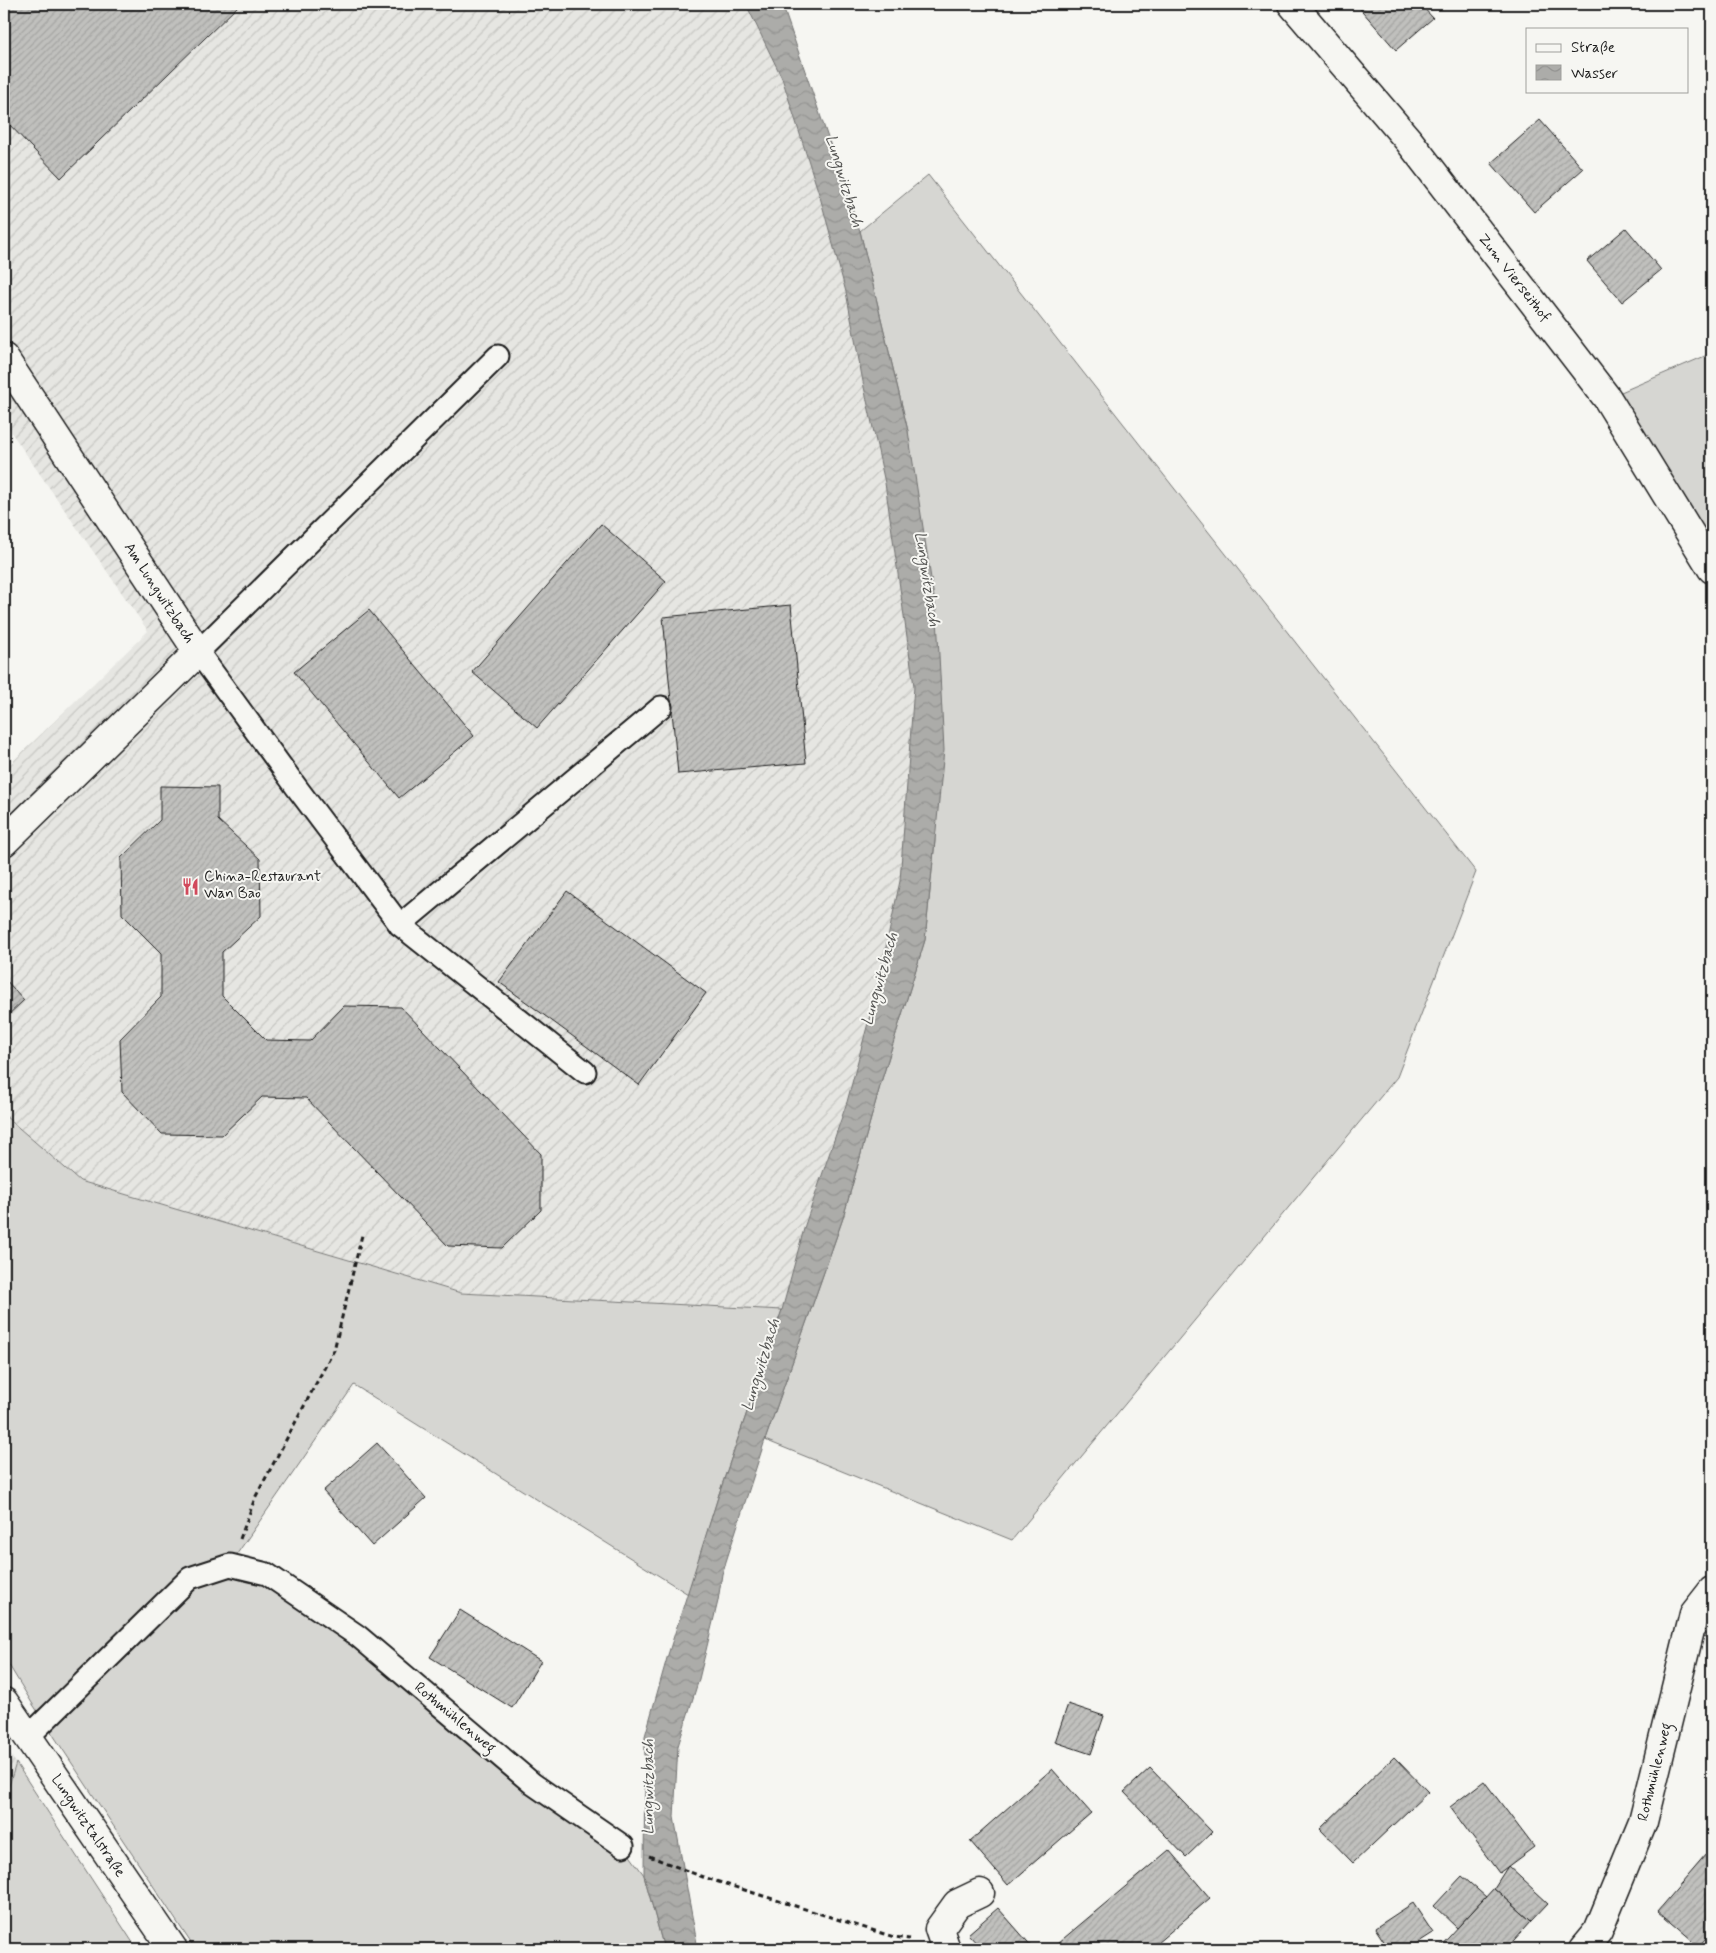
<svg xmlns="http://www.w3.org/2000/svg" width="1716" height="1953" font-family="Mynerve,sans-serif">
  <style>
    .industrial { fill: url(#industrial-furrows) }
    .grass { fill: #d6d6d2; stroke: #797977 }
    .water { fill: url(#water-waves); stroke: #727271 }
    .building { fill: url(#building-hatch); stroke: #1c1c1c }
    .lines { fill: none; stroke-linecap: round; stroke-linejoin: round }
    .service-casing { stroke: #1c1c1c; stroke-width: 25 }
    .minor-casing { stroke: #1c1c1c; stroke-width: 31 }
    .tertiary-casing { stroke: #1c1c1c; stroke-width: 31 }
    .secondary-casing { stroke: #1c1c1c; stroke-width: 31 }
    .path { stroke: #1c1c1c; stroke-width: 3; stroke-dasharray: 5 4; stroke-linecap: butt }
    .service { stroke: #f6f6f2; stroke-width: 21 }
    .minor { stroke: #f6f6f2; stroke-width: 28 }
    .tertiary { stroke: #f6f6f2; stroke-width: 28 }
    .secondary { stroke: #f6f6f2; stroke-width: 28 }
    .labels { text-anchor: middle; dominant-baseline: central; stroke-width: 4; stroke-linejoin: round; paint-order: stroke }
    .street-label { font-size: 15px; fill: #1c1c1c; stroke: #f6f6f2 }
    .poi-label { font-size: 15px; fill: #1c1c1c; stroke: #f6f6f2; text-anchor: start }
    .water-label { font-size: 16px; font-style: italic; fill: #565654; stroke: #f6f6f2 }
  </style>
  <defs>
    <pattern id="industrial-furrows" width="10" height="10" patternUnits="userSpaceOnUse" patternTransform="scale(1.25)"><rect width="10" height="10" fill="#e6e6e2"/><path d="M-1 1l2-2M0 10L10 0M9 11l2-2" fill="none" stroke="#c5c5c1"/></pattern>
    <pattern id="water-waves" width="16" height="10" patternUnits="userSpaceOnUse" patternTransform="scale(1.25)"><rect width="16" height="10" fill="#acaca9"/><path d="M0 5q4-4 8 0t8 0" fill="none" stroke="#939391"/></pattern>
    <pattern id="building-hatch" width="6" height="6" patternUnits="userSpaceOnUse" patternTransform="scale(1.25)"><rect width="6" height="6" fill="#c0c0bd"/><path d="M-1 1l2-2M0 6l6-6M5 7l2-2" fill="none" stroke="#a4a4a2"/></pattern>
  </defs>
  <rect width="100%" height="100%" fill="#f6f6f2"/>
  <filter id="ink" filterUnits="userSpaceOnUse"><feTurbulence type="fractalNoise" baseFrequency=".02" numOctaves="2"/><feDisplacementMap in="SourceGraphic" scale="10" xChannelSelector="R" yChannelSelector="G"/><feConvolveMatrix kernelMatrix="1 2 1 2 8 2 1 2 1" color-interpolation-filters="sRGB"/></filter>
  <g filter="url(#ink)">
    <g class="industrial">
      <path d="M4 4H746L782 78 820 197 846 292 864 387 885 483 914 686 900 881 877 989 847 1102 805 1225 782 1310 462 1293 80 1181 4 1115V770L148 631 4 422Z"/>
      <path d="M4 1746 16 1763 4 1802Z"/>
    </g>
    <g class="grass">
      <path d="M928 175 1476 872 1397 1077 1012 1540 765 1440 843 1218 882 1079 925 940 935 841 908 431 860 231Z"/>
      <path d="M1712 353V569L1607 398Z"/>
      <path d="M4 1115 80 1181 461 1293 782 1310 719 1494 688 1594 354 1385 230 1564 267 1574 623 1846 644 1875 664 1949H195L32 1703 4 1657Z"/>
      <path d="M16 1763 137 1949H4V1802Z"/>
    </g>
    <path class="water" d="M746 4H782L860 231 908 431 937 617 944 750 925 940 882 1079 843 1218 765 1440 722 1574 718 1601 699 1679 678 1746 674 1817 698 1949H664L644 1875 645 1736 667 1658 719 1494 782 1310 805 1225 847 1102 877 989 900 881 914 686 885 483 864 387 846 292 820 197 782 78Z"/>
    <g class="building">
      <path d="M4 4H240L61 178 4 119Z"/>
      <path d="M1356 4H1420L1433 18 1396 50Z"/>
      <path d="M1540 120 1583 169 1534 212 1491 163Z"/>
      <path d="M1626 228 1661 270 1622 302 1587 261Z"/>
      <path d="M601 524 666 581 537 728 472 672Z"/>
      <path d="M791 605 806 763 678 774 663 617Z"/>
      <path d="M369 610 474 736 399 798 294 672Z"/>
      <path d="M160 786 218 787V820L260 859 261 916 222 952V996L266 1040 310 1041 344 1006 401 1007 541 1154V1210L502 1248 448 1246 306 1098 262 1097 222 1135 162 1134 122 1092 120 1039 161 997V953L122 914 121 858 160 820Z"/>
      <path d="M567 891 706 993 639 1085 499 982Z"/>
      <path d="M4 978 24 1000 4 1019Z"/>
      <path d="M377 1443 426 1498 372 1546 323 1491Z"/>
      <path d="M460 1610 541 1661 512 1708 430 1657Z"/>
      <path d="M1068 1704 1104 1716 1091 1754 1055 1742Z"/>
      <path d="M1394 1757 1428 1792 1353 1863 1320 1829Z"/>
      <path d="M1150 1768 1212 1832 1186 1857 1124 1792Z"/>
      <path d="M1052 1769 1091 1813 1008 1885 970 1841Z"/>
      <path d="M1484 1781 1534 1847 1499 1873 1450 1807Z"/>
      <path d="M1712 1848V1931L1699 1946 1658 1911Z"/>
      <path d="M1169 1850 1210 1898 1150 1949H1051Z"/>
      <path d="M1508 1866 1548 1903 1531 1921 1494 1888Z"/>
      <path d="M1462 1876 1486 1897 1457 1928 1434 1906Z"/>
      <path d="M1494 1888 1531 1921 1506 1949H1438Z"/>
      <path d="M1413 1903 1433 1933 1408 1949H1389L1375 1928Z"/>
      <path d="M998 1908 1034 1949H982L968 1934Z"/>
    </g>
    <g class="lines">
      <defs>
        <g id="service">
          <path d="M498 356 198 652 297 788 400 925 585 1072"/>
          <path d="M400 925 661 707"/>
          <path d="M27 1738 190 1578 230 1565 267 1574 358 1636 533 1784 623 1846"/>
        </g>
        <g id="minor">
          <path d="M4 358 198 652 4 842"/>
          <path d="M946 1949 939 1929 957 1904 980 1893"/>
          <path d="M1583 1949 1598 1931 1643 1822 1694 1614 1712 1591"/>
        </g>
        <path id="tertiary" d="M1292 4 1409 141 1607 398 1712 569"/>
        <path id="secondary" d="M4 1702 173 1949"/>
      </defs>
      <use href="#service" class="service-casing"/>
      <use href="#minor" class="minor-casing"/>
      <use href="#tertiary" class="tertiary-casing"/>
      <use href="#secondary" class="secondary-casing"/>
      <g class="path">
        <path d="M240 1539 255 1498 334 1350 362 1235"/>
        <path d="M649 1856 703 1877 894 1937 909 1939"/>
      </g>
      <use href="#service" class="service"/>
      <use href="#minor" class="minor"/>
      <use href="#tertiary" class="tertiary"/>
      <use href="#secondary" class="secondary"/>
    </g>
  </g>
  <defs>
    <symbol id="restaurant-bare" viewBox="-9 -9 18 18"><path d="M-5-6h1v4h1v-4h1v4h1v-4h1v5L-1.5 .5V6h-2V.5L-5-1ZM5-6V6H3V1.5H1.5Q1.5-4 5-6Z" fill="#d1495b" stroke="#f6f6f2" stroke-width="2.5" paint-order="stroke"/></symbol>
  </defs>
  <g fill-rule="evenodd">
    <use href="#restaurant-bare" x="178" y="874" width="25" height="25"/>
  </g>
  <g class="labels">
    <g class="street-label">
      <text transform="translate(1514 278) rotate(52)">Zum Vierseithof</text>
      <text transform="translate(159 593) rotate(57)">Am Lungwitzbach</text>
      <text transform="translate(455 1718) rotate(40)">Rothmühlenweg</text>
      <text transform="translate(1655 1772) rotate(-76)">Rothmühlenweg</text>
      <text transform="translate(88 1826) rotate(56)">Lungwitztalstraße</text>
    </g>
    <g class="poi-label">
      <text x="204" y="877">China-Restaurant<tspan x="204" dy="17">Wan Bao</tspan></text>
    </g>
    <g class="water-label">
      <text transform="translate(844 181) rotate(73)">Lungwitzbach</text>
      <text transform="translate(927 579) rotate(81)">Lungwitzbach</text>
      <text transform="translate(880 979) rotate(-74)">Lungwitzbach</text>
      <text transform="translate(761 1365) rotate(-73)">Lungwitzbach</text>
      <text transform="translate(648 1787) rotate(-90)">Lungwitzbach</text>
    </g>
  </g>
  <rect width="1716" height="1953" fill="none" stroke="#f6f6f2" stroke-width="20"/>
  <rect x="10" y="10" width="1696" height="1933" fill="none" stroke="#1c1c1c" stroke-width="2" filter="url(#ink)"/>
  <rect x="1526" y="28" width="162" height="65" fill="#f6f6f2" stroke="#9f9f9c"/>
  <rect x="1536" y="44" width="25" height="8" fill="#f6f6f2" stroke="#9f9f9c"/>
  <text x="1571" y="52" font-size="15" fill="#1c1c1c">Straße</text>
  <rect x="1536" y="65" width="25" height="15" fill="url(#water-waves)" stroke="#9f9f9c"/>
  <text x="1571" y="78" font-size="15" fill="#1c1c1c">Wasser</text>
</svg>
